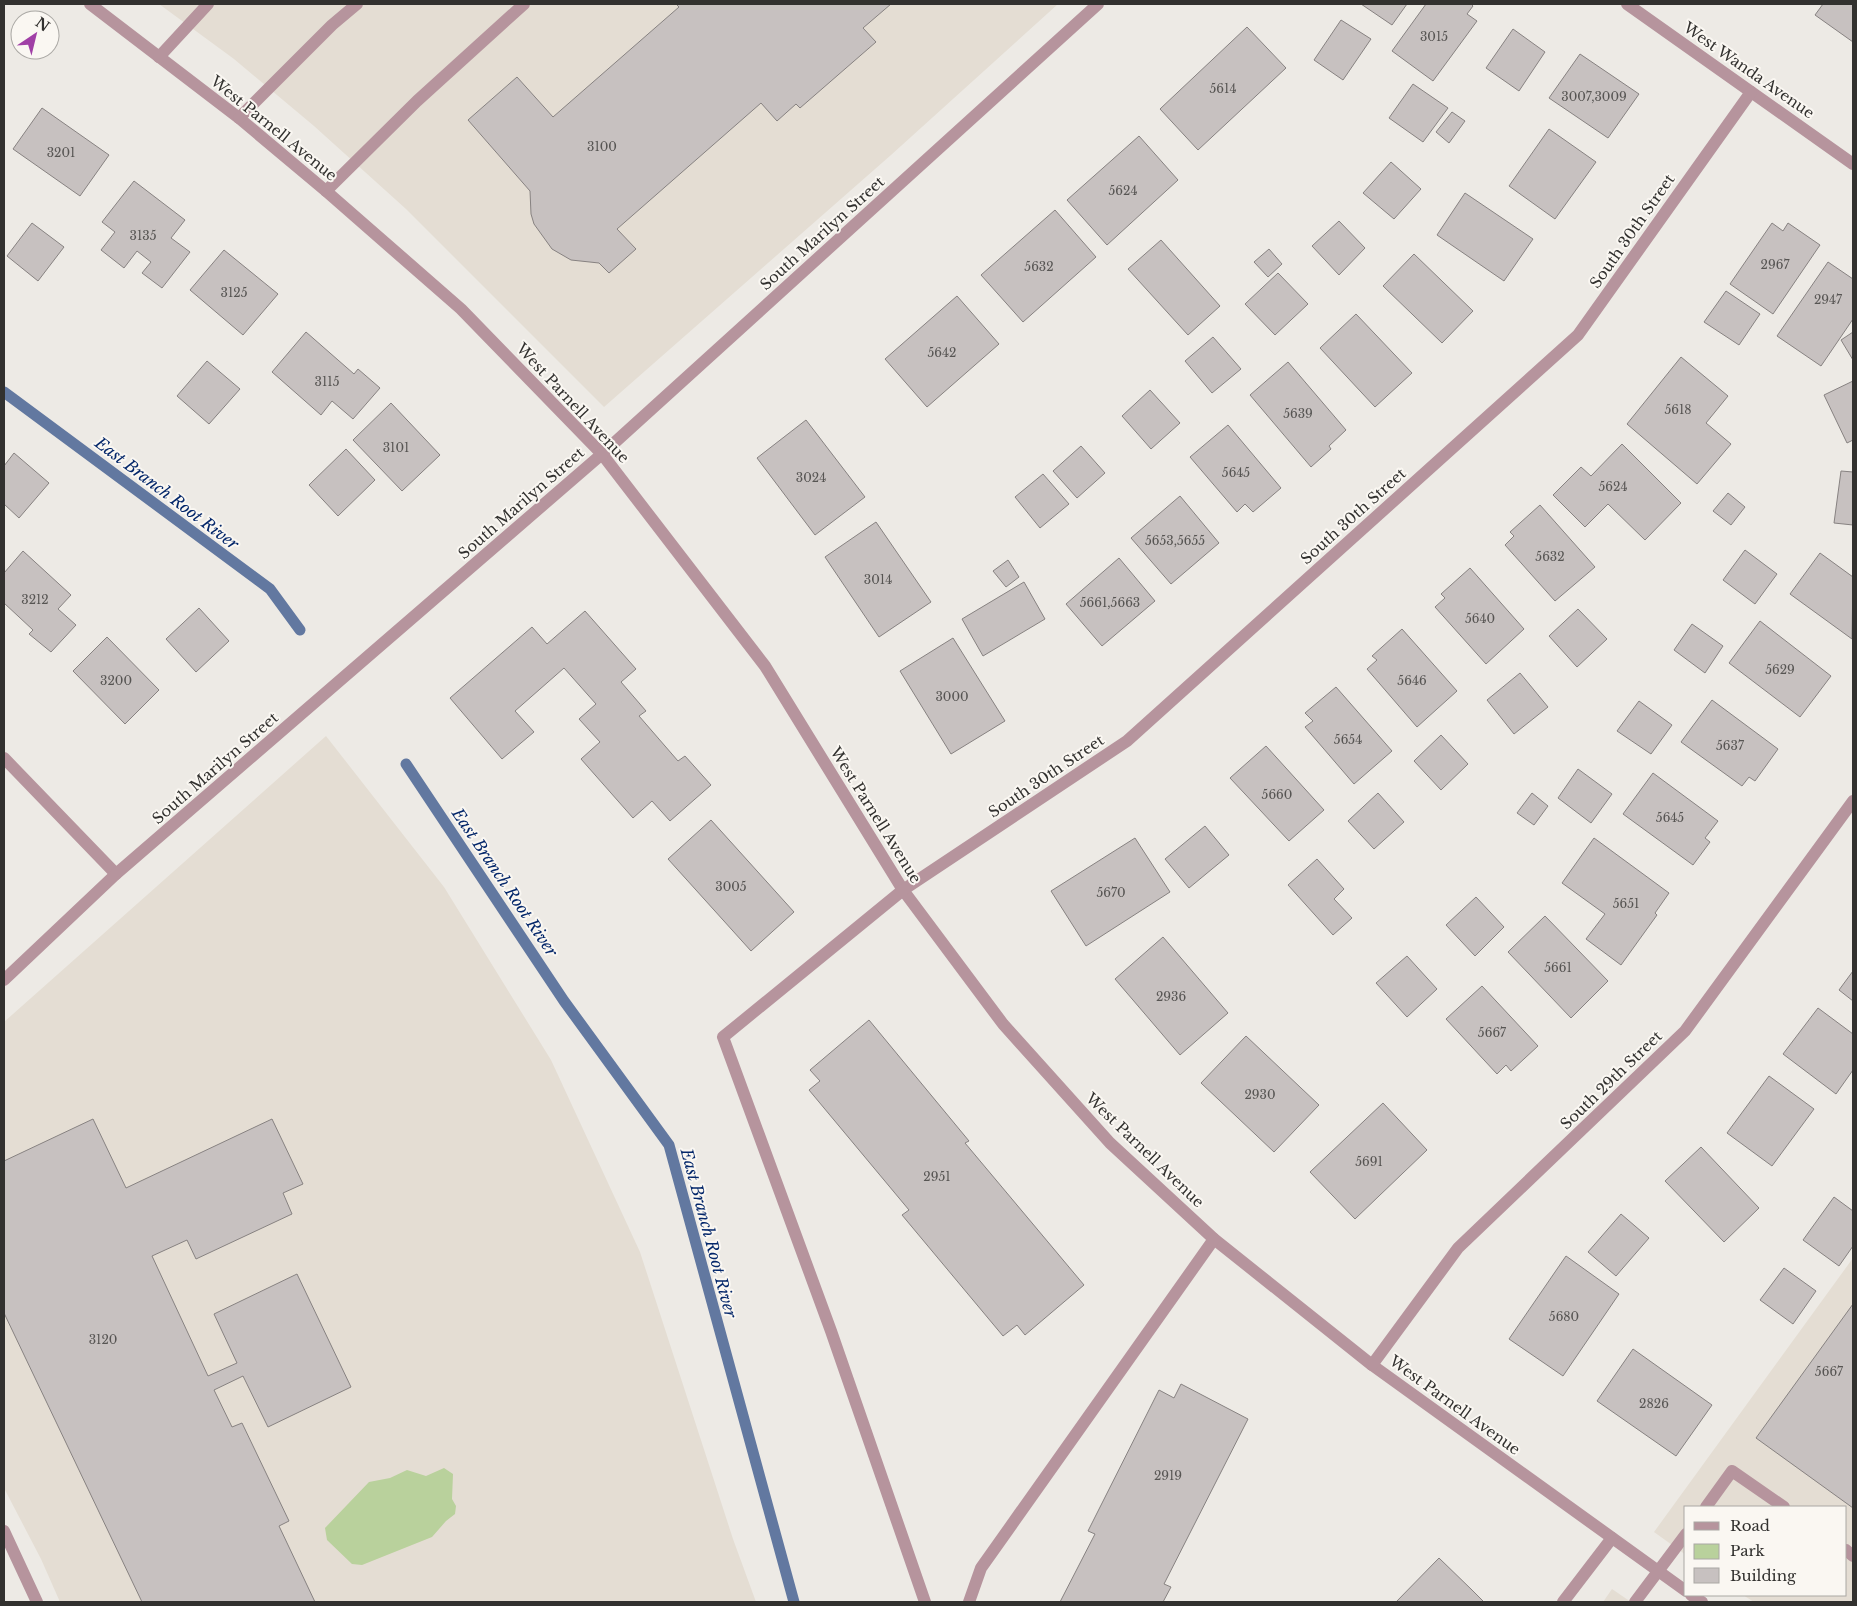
<svg xmlns="http://www.w3.org/2000/svg" width="1857" height="1606" font-family="'Libre Baskerville',serif">
  <style>
    .built { fill: #e4ddd3 }
    .green { fill: #b9d19c }
    .lines { fill: none; stroke-linecap: round; stroke-linejoin: round }
    .stream { stroke: #6278a0; stroke-width: 11 }
    .building { fill: #c7c1c0; stroke: #878281 }
    .minor { stroke: #b6949d; stroke-width: 12 }
    .labels { text-anchor: middle; dominant-baseline: central; stroke-width: 4; stroke-linejoin: round; paint-order: stroke }
    .number-label { font-size: 12px; fill: #575553 }
    .street-label { font-size: 15px; fill: #32312f; stroke: #faf7f2 }
    .water-label { font-size: 16px; font-style: italic; fill: #04276a; stroke: #faf7f2 }
  </style>
  <rect width="100%" height="100%" fill="#edeae5"/>
  <g class="built">
    <path d="M159 4H1058L891 155 604 407 406 209 314 126 234 59Z"/>
    <path d="M326 736 444 887 551 1060 640 1252 733 1539 756 1602H60L41 1559 4 1488V1022Z"/>
    <path d="M1853 1258V1602H1754L1743 1595H1846V1507H1686V1555L1654 1532Z"/>
    <path d="M1612 1589 1631 1602H1603Z"/>
  </g>
  <path class="green" d="M444 1468 453 1474 452 1499 456 1506 455 1514 446 1521 432 1537 362 1565 352 1564 327 1540 325 1528 369 1482 390 1478 407 1470 426 1476Z"/>
  <g class="lines">
    <g class="stream">
      <path d="M4 392 270 589 300 630"/>
      <path d="M406 764 564 1001 669 1145 794 1602"/>
    </g>
  </g>
  <g class="building">
    <path d="M676 4H891L863 28 876 42 800 108 796 104 777 121 761 103 617 229 636 249 609 273 599 263 571 260 552 249 534 224 531 214 530 191 468 120 517 77 553 117 679 7Z"/>
    <path d="M1361 4H1407L1392 25Z"/>
    <path d="M1426 4H1471L1473 6 1467 14 1477 21 1433 81 1392 51Z"/>
    <path d="M1823 4H1853V42L1815 15Z"/>
    <path d="M1341 20 1371 39 1343 80 1314 60Z"/>
    <path d="M1247 27 1286 68 1198 150 1160 109Z"/>
    <path d="M1513 29 1545 52 1519 91 1486 68Z"/>
    <path d="M1580 54 1639 94 1608 138 1549 98Z"/>
    <path d="M1413 84 1448 108 1423 142 1389 118Z"/>
    <path d="M42 108 109 155 80 196 13 149Z"/>
    <path d="M1452 112 1465 121 1449 143 1436 132Z"/>
    <path d="M1549 129 1596 162 1555 219 1509 186Z"/>
    <path d="M1139 136 1178 180 1107 245 1067 200Z"/>
    <path d="M1391 162 1421 189 1394 219 1363 193Z"/>
    <path d="M134 181 185 220 171 238 190 252 162 288 142 273 151 262 137 251 124 268 101 250 115 232 102 222Z"/>
    <path d="M1465 193 1533 239 1504 281 1437 235Z"/>
    <path d="M1055 210 1096 257 1023 322 981 275Z"/>
    <path d="M1339 221 1365 248 1339 275 1312 246Z"/>
    <path d="M32 223 64 247 38 281 7 256Z"/>
    <path d="M1772 223 1783 231 1788 223 1820 245 1773 314 1730 284Z"/>
    <path d="M1161 240 1220 306 1188 335 1128 269Z"/>
    <path d="M1269 249 1282 264 1268 277 1254 262Z"/>
    <path d="M224 250 278 294 243 335 190 290Z"/>
    <path d="M1414 254 1473 311 1442 343 1383 286Z"/>
    <path d="M1828 262 1853 279V319L1821 366 1777 336Z"/>
    <path d="M1278 273 1308 304 1275 335 1245 304Z"/>
    <path d="M1726 291 1760 314 1739 345 1704 322Z"/>
    <path d="M957 296 999 344 927 407 885 359Z"/>
    <path d="M1356 314 1412 373 1375 407 1320 348Z"/>
    <path d="M306 332 354 374 358 369 380 388 353 419 332 401 321 415 272 372Z"/>
    <path d="M1853 332V360L1841 340Z"/>
    <path d="M1213 337 1241 369 1212 393 1185 361Z"/>
    <path d="M1681 357 1728 396 1706 423 1731 444 1697 484 1627 424Z"/>
    <path d="M207 361 240 389 209 424 177 396Z"/>
    <path d="M1288 362 1346 430 1329 446 1331 449 1311 467 1250 395Z"/>
    <path d="M1853 381V440L1847 443 1824 395Z"/>
    <path d="M1150 390 1180 423 1151 449 1122 416Z"/>
    <path d="M391 403 440 455 402 491 353 440Z"/>
    <path d="M806 420 865 497 815 535 757 458Z"/>
    <path d="M1228 425 1281 488 1253 512 1245 504 1237 512 1190 457Z"/>
    <path d="M1622 444 1681 503 1645 540 1608 504 1585 527 1553 495 1581 467 1591 476Z"/>
    <path d="M1081 446 1105 473 1077 498 1053 471Z"/>
    <path d="M346 449 375 480 338 516 309 485Z"/>
    <path d="M14 453 49 483 19 518 4 504V466Z"/>
    <path d="M1841 471 1853 472V525L1834 523Z"/>
    <path d="M1043 474 1069 504 1040 528 1015 497Z"/>
    <path d="M1728 493 1745 507 1731 525 1713 511Z"/>
    <path d="M1180 496 1219 543 1171 584 1131 538Z"/>
    <path d="M1540 505 1595 567 1555 601 1505 545 1514 536 1510 532Z"/>
    <path d="M876 522 931 602 879 637 825 557Z"/>
    <path d="M1745 550 1777 574 1755 604 1723 580Z"/>
    <path d="M23 551 71 595 58 609 76 625 51 652 29 634 33 630 4 603V573Z"/>
    <path d="M1820 553 1853 577 1852 639 1790 594Z"/>
    <path d="M1119 558 1155 601 1102 646 1066 604Z"/>
    <path d="M1008 560 1019 577 1006 587 993 571Z"/>
    <path d="M1470 568 1524 629 1486 664 1435 607 1445 598 1441 594Z"/>
    <path d="M1024 582 1045 619 983 656 962 619Z"/>
    <path d="M199 608 229 641 196 672 166 639Z"/>
    <path d="M1578 609 1607 639 1577 667 1549 636Z"/>
    <path d="M585 611 636 669 621 682 646 711 639 716 678 761 685 756 711 785 670 821 652 801 633 818 581 759 600 742 579 719 596 704 564 668 515 711 534 732 502 759 450 698 532 627 547 644Z"/>
    <path d="M1760 621 1831 676 1800 717 1729 663Z"/>
    <path d="M1692 624 1723 646 1705 673 1674 650Z"/>
    <path d="M1402 629 1457 691 1417 727 1367 669 1377 660 1372 656Z"/>
    <path d="M107 637 159 690 125 724 73 671Z"/>
    <path d="M953 638 1005 721 951 754 900 671Z"/>
    <path d="M1520 673 1548 707 1514 734 1487 700Z"/>
    <path d="M1336 687 1392 751 1354 784 1305 727 1313 721 1305 713Z"/>
    <path d="M1712 700 1778 749 1755 781 1749 777 1742 786 1681 742Z"/>
    <path d="M1639 701 1672 725 1651 754 1617 731Z"/>
    <path d="M1441 735 1468 764 1441 790 1414 761Z"/>
    <path d="M1266 746 1324 810 1289 841 1230 778Z"/>
    <path d="M1578 769 1612 794 1591 823 1558 798Z"/>
    <path d="M1653 773 1718 821 1705 838 1710 842 1693 865 1623 814Z"/>
    <path d="M1378 793 1404 822 1374 849 1348 821Z"/>
    <path d="M1532 793 1548 806 1534 825 1517 813Z"/>
    <path d="M711 820 794 912 751 951 668 859Z"/>
    <path d="M1205 826 1229 855 1189 888 1165 859Z"/>
    <path d="M1135 838 1170 892 1086 946 1051 891Z"/>
    <path d="M1594 838 1669 893 1655 913 1657 915 1621 965 1586 939 1605 914 1562 883Z"/>
    <path d="M1317 859 1344 889 1334 899 1352 918 1333 935 1288 885Z"/>
    <path d="M1476 897 1504 927 1475 956 1446 925Z"/>
    <path d="M1545 916 1608 981 1571 1018 1508 952Z"/>
    <path d="M1163 937 1228 1013 1180 1055 1115 979Z"/>
    <path d="M1407 956 1437 989 1407 1017 1376 983Z"/>
    <path d="M1853 971V1001L1839 990Z"/>
    <path d="M1482 986 1538 1046 1511 1071 1506 1065 1497 1074 1446 1019Z"/>
    <path d="M1818 1008 1853 1034V1070L1836 1094 1783 1054Z"/>
    <path d="M869 1020 969 1141 965 1143 1084 1285 1025 1335 1017 1325 1003 1336 902 1215 909 1210 809 1090 820 1081 810 1070Z"/>
    <path d="M1246 1036 1319 1105 1274 1152 1201 1083Z"/>
    <path d="M1769 1076 1814 1109 1772 1166 1727 1133Z"/>
    <path d="M1383 1103 1427 1150 1355 1219 1310 1172Z"/>
    <path d="M93 1119 126 1188 272 1119 303 1184 283 1193 292 1214 196 1259 187 1240 152 1256 208 1376 237 1363 214 1314 297 1274 351 1387 268 1427 243 1376 214 1390 232 1427 242 1423 289 1521 279 1526 315 1602H142L4 1313V1161Z"/>
    <path d="M1701 1147 1759 1208 1724 1242 1665 1181Z"/>
    <path d="M1834 1197 1853 1211V1246L1839 1266 1803 1240Z"/>
    <path d="M1621 1214 1649 1238 1616 1276 1588 1252Z"/>
    <path d="M1566 1256 1619 1294 1563 1376 1509 1339Z"/>
    <path d="M1784 1268 1816 1291 1793 1324 1760 1300Z"/>
    <path d="M1853 1304V1508L1756 1438Z"/>
    <path d="M1633 1349 1712 1405 1676 1456 1597 1401Z"/>
    <path d="M1181 1384 1248 1419 1164 1584 1171 1587 1163 1602H1060L1095 1534 1088 1531 1159 1390 1174 1398Z"/>
    <path d="M1439 1558 1472 1590 1484 1602H1396Z"/>
  </g>
  <g class="lines">
    <g class="minor">
      <path d="M90 4 239 118 326 191 461 309 602 454 765 666 903 890 1003 1024 1110 1143 1214 1239 1372 1365 1686 1591"/>
      <path d="M1627 4 1853 164"/>
      <path d="M159 57 208 4"/>
      <path d="M239 118 332 25 357 4"/>
      <path d="M326 191 417 101 524 4"/>
      <path d="M4 758 116 874"/>
      <path d="M4 980 116 874 602 454 1098 4"/>
      <path d="M1372 1365 1458 1248 1685 1031 1853 801"/>
      <path d="M1706 1507 1732 1471 1784 1507"/>
      <path d="M4 1531 37 1602"/>
      <path d="M1846 1550 1853 1556"/>
      <path d="M1691 1595 1702 1602"/>
      <path d="M925 1602 831 1331 723 1037 903 890 1127 741 1578 335 1751 92"/>
      <path d="M969 1602 981 1568 1214 1239"/>
      <path d="M1563 1602 1612 1538"/>
      <path d="M1635 1602 1686 1534"/>
    </g>
  </g>
  <g class="labels">
    <g class="number-label">
      <text x="1434" y="36">3015</text>
      <text x="1223" y="88">5614</text>
      <text x="1594" y="96">3007,3009</text>
      <text x="602" y="146">3100</text>
      <text x="61" y="152">3201</text>
      <text x="1123" y="190">5624</text>
      <text x="143" y="235">3135</text>
      <text x="1775" y="264">2967</text>
      <text x="1039" y="266">5632</text>
      <text x="234" y="292">3125</text>
      <text x="1828" y="299">2947</text>
      <text x="942" y="352">5642</text>
      <text x="327" y="381">3115</text>
      <text x="1678" y="409">5618</text>
      <text x="1298" y="413">5639</text>
      <text x="396" y="447">3101</text>
      <text x="1236" y="472">5645</text>
      <text x="811" y="477">3024</text>
      <text x="1613" y="486">5624</text>
      <text x="1175" y="540">5653,5655</text>
      <text x="1550" y="556">5632</text>
      <text x="878" y="579">3014</text>
      <text x="35" y="599">3212</text>
      <text x="1110" y="602">5661,5663</text>
      <text x="1480" y="618">5640</text>
      <text x="1780" y="669">5629</text>
      <text x="116" y="680">3200</text>
      <text x="1412" y="680">5646</text>
      <text x="952" y="696">3000</text>
      <text x="1348" y="739">5654</text>
      <text x="1730" y="745">5637</text>
      <text x="1277" y="794">5660</text>
      <text x="1670" y="817">5645</text>
      <text x="731" y="886">3005</text>
      <text x="1111" y="892">5670</text>
      <text x="1626" y="903">5651</text>
      <text x="1558" y="967">5661</text>
      <text x="1171" y="996">2936</text>
      <text x="1492" y="1032">5667</text>
      <text x="1260" y="1094">2930</text>
      <text x="1369" y="1161">5691</text>
      <text x="937" y="1176">2951</text>
      <text x="1564" y="1316">5680</text>
      <text x="103" y="1339">3120</text>
      <text x="1829" y="1371">5667</text>
      <text x="1654" y="1403">2826</text>
      <text x="1168" y="1475">2919</text>
    </g>
    <g class="street-label">
      <text transform="translate(1749 70) rotate(35)">West Wanda Avenue</text>
      <text transform="translate(274 128) rotate(39)">West Parnell Avenue</text>
      <text transform="translate(1632 231) rotate(-55)">South 30th Street</text>
      <text transform="translate(822 233) rotate(-42)">South Marilyn Street</text>
      <text transform="translate(573 403) rotate(47)">West Parnell Avenue</text>
      <text transform="translate(521 503) rotate(-41)">South Marilyn Street</text>
      <text transform="translate(1353 516) rotate(-42)">South 30th Street</text>
      <text transform="translate(215 768) rotate(-41)">South Marilyn Street</text>
      <text transform="translate(1046 776) rotate(-34)">South 30th Street</text>
      <text transform="translate(876 815) rotate(58)">West Parnell Avenue</text>
      <text transform="translate(1611 1080) rotate(-44)">South 29th Street</text>
      <text transform="translate(1145 1150) rotate(44)">West Parnell Avenue</text>
      <text transform="translate(1455 1405) rotate(36)">West Parnell Avenue</text>
    </g>
    <g class="water-label">
      <text transform="translate(167 493) rotate(37)">East Branch Root River</text>
      <text transform="translate(505 882) rotate(56)">East Branch Root River</text>
      <text transform="translate(709 1233) rotate(75)">East Branch Root River</text>
    </g>
  </g>
  <rect width="1857" height="1606" fill="none" stroke="#32312f" stroke-width="10"/>
  <rect x="1684" y="1506" width="162" height="90" fill="#faf7f2" stroke="#aaa8a4"/>
  <rect x="1694" y="1522" width="25" height="8" fill="#b6949d" stroke="#aaa8a4"/>
  <text x="1730" y="1531" font-size="15" fill="#32312f">Road</text>
  <rect x="1694" y="1544" width="25" height="15" fill="#b9d19c" stroke="#aaa8a4"/>
  <text x="1730" y="1556" font-size="15" fill="#32312f">Park</text>
  <rect x="1694" y="1568" width="25" height="15" fill="#c7c1c0" stroke="#aaa8a4"/>
  <text x="1730" y="1581" font-size="15" fill="#32312f">Building</text>
  <g transform="translate(35 35) rotate(35)"><circle r="24" fill="#faf7f2" stroke="#aaa8a4"/>
  <path d="M0-4L9 19L0 12L-9 19Z" fill="#a03fa6"/>
  <text y="-8" font-size="14" font-weight="bold" text-anchor="middle" fill="#32312f">N</text>
  </g>
</svg>
